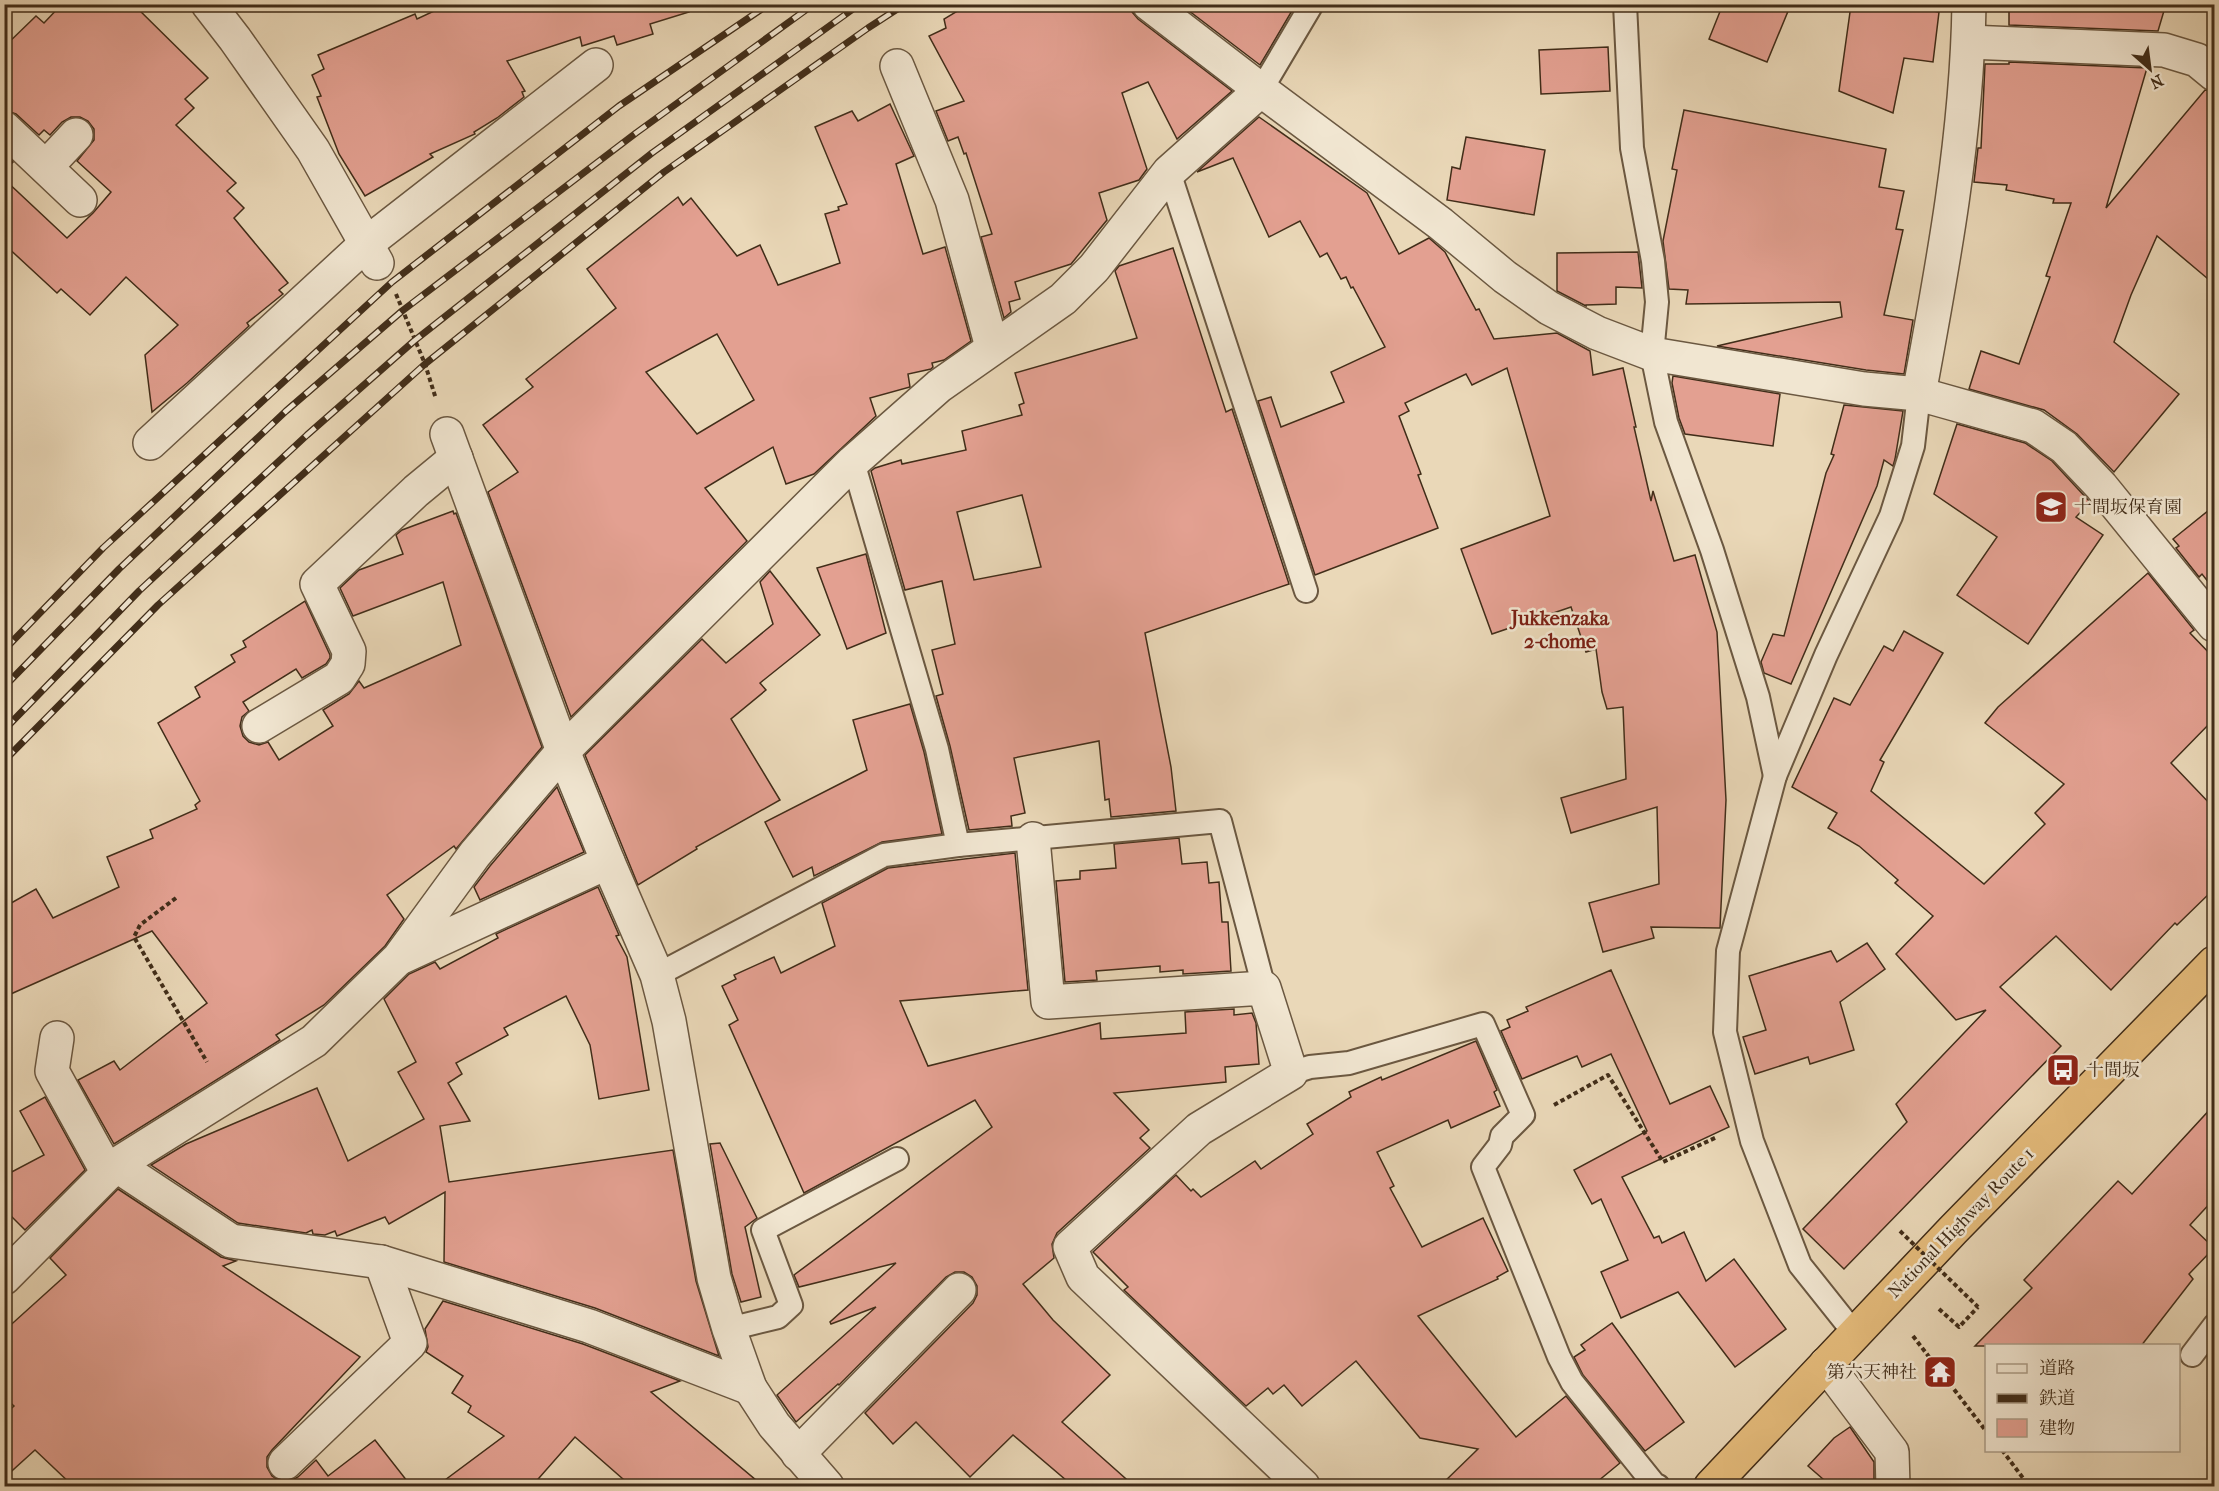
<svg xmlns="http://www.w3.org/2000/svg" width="2219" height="1491" font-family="'IM FELL French Canon','Noto Serif JP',serif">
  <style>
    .building { fill: #e3a091; stroke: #412d19; stroke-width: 1.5; fill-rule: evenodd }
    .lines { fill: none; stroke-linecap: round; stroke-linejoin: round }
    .service-casing { stroke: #6b5841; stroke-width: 26 }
    .minor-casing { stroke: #6b5841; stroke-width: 36 }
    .trunk-casing { stroke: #412d19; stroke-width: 36 }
    .path { stroke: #412d19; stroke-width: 4; stroke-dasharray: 4.5 3; stroke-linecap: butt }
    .service { stroke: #f1e6d1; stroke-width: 22 }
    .minor { stroke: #f1e6d1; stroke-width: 33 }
    .trunk { stroke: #e5bc7c; stroke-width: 33 }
    .rail-casing { stroke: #412d19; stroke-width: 7 }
    .rail { stroke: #f1e6d1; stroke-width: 4.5; stroke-dasharray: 14; stroke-linecap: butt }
    .path-bridge { stroke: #412d19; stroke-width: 4; stroke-dasharray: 4.5 3; stroke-linecap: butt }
    .labels { text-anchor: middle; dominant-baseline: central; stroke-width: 5; stroke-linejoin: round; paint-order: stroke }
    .poi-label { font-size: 18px; fill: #412d19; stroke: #f1e6d1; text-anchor: start }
    .street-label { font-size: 18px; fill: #412d19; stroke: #f1e6d1 }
    .neighbourhood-label { font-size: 20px; font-weight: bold; fill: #7a1f14; stroke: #f1e6d1 }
  </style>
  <rect width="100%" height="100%" fill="#ead8b8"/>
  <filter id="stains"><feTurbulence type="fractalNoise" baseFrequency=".00333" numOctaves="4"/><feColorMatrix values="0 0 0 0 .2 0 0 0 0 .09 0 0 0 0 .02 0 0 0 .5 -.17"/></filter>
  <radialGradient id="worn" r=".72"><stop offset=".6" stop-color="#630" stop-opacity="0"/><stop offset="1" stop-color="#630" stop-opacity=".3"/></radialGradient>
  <g class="building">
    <path d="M62 4H133L208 78 185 99 194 108 176 125 236 183 227 191 244 208 234 218 288 283 279 290 283 294 247 323 249 326 187 383 152 412 145 355 178 325 126 277 90 315 61 289 57 293 4 244V179L67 238 93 213 111 192 77 161 94 140V129L88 121 80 117H71L62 122 50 135 44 130 39 135 16 114 4 110V47L36 16 44 23Z"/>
    <path d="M449 4H688L689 12 650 24 653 34 617 45 614 36 582 46 580 37 507 61 525 91 522 92 524 97 497 118 474 132 475 134 430 154 433 157 365 196 339 154 317 97 321 96 312 75 324 69 318 55 415 14 417 19Z"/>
    <path d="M969 4H1131L1132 12 1138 19 1232 91 1177 139 1148 82 1122 93 1147 169 1139 180 1099 193 1107 220 1071 264 1015 282 1020 299 1009 302 1011 312 1004 318 981 237 992 234 966 153 964 154 958 137 948 141 936 111 964 101 929 36 946 28 944 19Z"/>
    <path d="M1180 4H1296L1260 65Z"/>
    <path d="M1723 4H1791L1767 62 1709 39Z"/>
    <path d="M1880 4H1934L1933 11 1939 12 1933 62 1904 58 1893 113 1839 91 1851 5 1880 8Z"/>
    <path d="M2009 4H2166L2158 31 2009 25Z"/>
    <path d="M1608 47 1610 91 1541 94 1539 50Z"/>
    <path d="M2009 62 2147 68 2106 208 2205 90 2214 92V284L2157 236 2131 295 2114 342 2179 394 2114 472 2077 434 2044 410 1969 389 1981 351 2019 364 2050 277 2046 276 2071 203H2053L2054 199 2006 190 2007 185 1974 182 1978 148H1981L1985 64H2009Z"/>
    <path d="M890 104 914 156 896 164 923 254 945 247 971 341 944 360 932 363 933 367 931 369 908 374 910 387 870 398 876 416 814 474 786 484 773 447 705 488 747 541 571 717 488 492 518 472 483 425 533 387 526 379 616 308 587 269 678 197 683 205 691 198 737 256 760 245 778 285 840 263 825 214 839 210 838 207 847 204 815 127 852 111 858 121ZM717 334 754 400 697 434 646 372Z"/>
    <path d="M1684 110 1886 149 1879 187 1904 191 1896 229 1903 230 1884 315 1913 320 1904 374 1866 370 1717 346 1842 317 1840 302 1686 304 1688 290 1669 289 1663 241 1677 170 1672 169Z"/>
    <path d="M1259 117 1367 193 1399 254 1429 238 1445 252 1476 310 1479 309 1494 339 1557 333 1590 351 1593 375 1623 368 1636 427H1634L1651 501 1653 491 1674 561 1695 555 1717 632 1726 800 1720 928 1651 927 1654 938 1603 952 1589 903 1659 884 1657 807 1571 833 1561 798 1626 779 1623 707 1607 709 1602 692 1596 649 1586 652 1571 607 1492 634 1461 549 1550 516 1507 368 1472 385 1466 374 1405 403 1409 411 1399 416 1421 474 1418 475 1438 528 1315 575 1258 401 1271 397 1281 427 1344 402 1331 372 1385 347 1353 287 1351 288 1346 277 1341 279 1327 253 1320 257 1300 221 1269 237 1233 158 1197 172Z"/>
    <path d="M1466 137 1545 150 1534 215 1447 200 1452 167 1460 169Z"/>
    <path d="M4 154 13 162 4 171Z"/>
    <path d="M1173 248 1226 412 1232 409 1289 584 1145 633 1171 767 1176 811 1111 817 1109 799 1105 800 1099 741 1014 758 1025 813 1011 816 1012 826 969 830 950 746 936 696 943 694 932 650 955 644 942 581 905 590 871 471 875 468 901 460 902 464 966 450 962 431 1022 415 1019 405 1024 403 1015 373 1137 338 1115 271 1119 266ZM1022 495 1041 567 974 580 957 512Z"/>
    <path d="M1638 252 1642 288 1616 287V304L1586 305V306L1557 291V253Z"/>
    <path d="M1673 376 1780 394 1773 446 1685 434 1679 418 1672 383Z"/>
    <path d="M1844 405 1903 411 1895 459 1893 466 1884 460 1877 486 1791 684 1764 673 1761 662 1773 634 1784 636 1826 473 1834 455 1831 454Z"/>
    <path d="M1957 424 2025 443 2052 461 2090 502 2076 517 2103 535 2028 644 1957 595 1997 537 1934 494Z"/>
    <path d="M2214 506V589L2202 574 2199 577 2176 548 2179 546 2173 539Z"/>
    <path d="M453 511 454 514 456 513 542 747 456 849 454 846 387 895 404 919 385 946 324 1005 276 1035 280 1040 114 1144 78 1080 114 1061 120 1070 207 1003 152 931 4 997V907L36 889 53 918 119 887 107 857 153 838 150 830 197 809 195 805 200 801 158 723 200 697 195 687 235 662 231 655 246 647 243 641 305 601 330 655V658L326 664 302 678 296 669 243 702 249 711 242 717 240 726 243 736 249 742 259 745 268 742 279 760 333 726 323 710 349 694 359 681 364 688 461 645 443 582 353 616 340 588 359 570 403 554 396 535 402 530Z"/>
    <path d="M866 554 886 633 847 649 817 568Z"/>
    <path d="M770 571 820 635 760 683 766 690 731 719 780 800 696 847 697 849 638 885 585 755 702 639 726 663 773 624 760 582Z"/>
    <path d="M2148 573 2194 630 2190 633 2214 658V719L2171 763 2214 808V889L2177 925 2175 923 2111 990 2056 936 2000 987 2061 1046 1844 1269 1803 1229 1907 1122 1896 1104 1986 1010 1956 1020 1896 954 1933 916 1895 883 1898 880 1859 846 1828 828 1837 813 1792 787 1834 698 1850 705 1884 646 1893 651 1904 631 1943 653 1880 760 1884 762 1871 791 1984 884 2045 824 2035 813 2064 784 1985 723 1998 707Z"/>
    <path d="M910 704 924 752 942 834 882 842 814 876 812 867 793 877 765 822 867 770 853 720Z"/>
    <path d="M557 787 584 852 480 900 474 887 490 866Z"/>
    <path d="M1179 838 1182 864 1207 862 1209 883 1219 882 1222 922H1228L1231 971 1183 974V970L1160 972V966L1096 971 1097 980 1065 982 1056 881 1080 879V871L1116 868 1114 844Z"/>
    <path d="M1015 853 1028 990 900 1001 928 1066 1100 1023 1101 1039 1186 1033 1185 1012 1234 1009V1015L1252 1013 1256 1023 1259 1064 1225 1067 1226 1082 1114 1093 1149 1130 1140 1138 1150 1148 1057 1233 1052 1244 1054 1258 1023 1284 1053 1320 1110 1375 1062 1422 1134 1486H1073L1013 1435 970 1477 916 1422 893 1444 865 1413 973 1303 977 1295V1286L972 1277 964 1272H955L946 1277 839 1385 838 1384 796 1422 777 1395 876 1307 831 1324 830 1322 896 1263 799 1287 794 1275 992 1127 975 1100 804 1193 729 1025 738 1020 722 986 736 979 734 975 774 957 781 973 835 946 822 903 888 868Z"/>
    <path d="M598 887 619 935 616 936 627 957 649 1090 599 1099 590 1045 566 996 504 1028 508 1035 456 1063 462 1074 448 1083 470 1121 440 1126 449 1182 673 1150 696 1281 719 1356 595 1308 444 1262 445 1192 389 1224 385 1217 337 1236 335 1231 325 1235 313 1234 312 1230 306 1233 238 1223 151 1165 186 1144 317 1088 348 1161 424 1119 398 1072 416 1062 384 999 409 974 435 962 440 969 498 938 496 934Z"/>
    <path d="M1867 943 1885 969 1840 1002 1854 1050 1810 1064 1808 1057 1755 1074 1743 1037 1766 1030 1749 976 1831 951 1837 962Z"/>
    <path d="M1611 970 1670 1104 1710 1086 1729 1127 1622 1177 1654 1238 1659 1236 1662 1243 1684 1232 1706 1281 1734 1259 1786 1329 1735 1367 1678 1292 1621 1318 1601 1272 1628 1260 1601 1199 1592 1204 1574 1170 1647 1131 1611 1054 1582 1067 1577 1056 1522 1079 1501 1031 1510 1027 1507 1020 1528 1011 1526 1007Z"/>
    <path d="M1476 1041 1497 1090 1494 1092 1500 1106 1451 1128 1448 1120 1377 1152 1394 1186 1390 1188 1422 1247 1483 1218 1508 1271 1497 1277 1498 1279 1418 1316 1516 1437 1566 1396 1620 1463 1592 1486H1440L1478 1449 1420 1438 1356 1361 1302 1406 1284 1385 1273 1394 1268 1388 1246 1406 1124 1290 1128 1287 1093 1252 1176 1175 1191 1191 1193 1189 1201 1197 1255 1161 1261 1169 1313 1134 1307 1124 1351 1097 1349 1092 1381 1077 1382 1080Z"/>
    <path d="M45 1097 85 1170 25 1230 4 1209V1176L44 1155 20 1111Z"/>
    <path d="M2214 1105V1199L2190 1225 2214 1248 2189 1274 2193 1279 2141 1346H1975L2032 1288 2024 1280 2118 1181 2132 1194Z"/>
    <path d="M720 1143 757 1218 745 1227 761 1297 741 1302 732 1274 710 1144Z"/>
    <path d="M118 1189 221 1257 236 1261 223 1266 360 1357 272 1450 267 1457V1467L272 1476 280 1481H290L298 1477 316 1460 328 1476 375 1440 411 1486H73L35 1450 4 1478V1415L14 1406 4 1397V1331L66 1275 50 1258Z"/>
    <path d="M443 1301 583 1344 680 1381 651 1392 763 1486H631L575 1437 532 1486H437L504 1436 468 1412 471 1406 452 1393 463 1376 426 1352 428 1347 425 1329Z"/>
    <path d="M1612 1323 1684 1422 1645 1451 1583 1375 1574 1357 1585 1350 1581 1345Z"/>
    <path d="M1850 1427 1874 1462V1486H1831L1808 1466 1834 1438Z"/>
  </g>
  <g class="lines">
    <defs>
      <g id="service">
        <path d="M1625 4 1632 148 1653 261 1657 302 1652 354 1666 422 1712 550 1758 697 1775 776"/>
        <path d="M1261 90 1312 4"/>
        <path d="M1169 172 1306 591"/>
        <path d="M853 462 937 749 958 845"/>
        <path d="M657 975 884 855 958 845 1220 821 1264 988"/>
        <path d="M1291 1073 1310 1067 1349 1063 1483 1024 1523 1115 1502 1136 1500 1145 1483 1167 1559 1357 1572 1382 1654 1484 1658 1486"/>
        <path d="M729 1329 778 1317 791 1305 763 1230 897 1159"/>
        <path d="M1855 1334 1800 1265 1752 1141 1725 1032 1728 951 1775 776 1826 655 1891 516 1913 446 1919 394"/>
        <path d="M2192 1355 2214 1326"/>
      </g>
      <g id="minor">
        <path d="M208 4 235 39 313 150 377 263"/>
        <path d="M1149 4 1261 90"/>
        <path d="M1969 42 2164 50 2197 60 2214 74"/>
        <path d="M897 66 952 200 992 347"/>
        <path d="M4 128 80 200"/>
        <path d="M46 167 76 135"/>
        <path d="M1919 394C1943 265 1967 136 1969 4"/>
        <path d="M447 434 563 751 608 862 657 975 669 1021 714 1278 729 1329 750 1388 774 1425 827 1486"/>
        <path d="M150 443 366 244 596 65"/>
        <path d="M259 726 339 678 348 664 349 651 317 584 416 491 456 458"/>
        <path d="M1033 839 1048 1002 1264 988 1291 1073 1199 1129 1070 1247 1083 1277 1303 1486"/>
        <path d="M402 957 608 862"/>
        <path d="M57 1038 52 1071 108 1173"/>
        <path d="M116 1165 231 1241 381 1262 589 1326 750 1388"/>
        <path d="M4 1278 116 1165 314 1041 399 958 475 854 563 751 853 462 939 386 1063 299 1094 268 1169 172 1261 90 1441 224 1505 277 1549 308 1597 333 1652 354 1864 389 1919 394 2033 426 2064 447 2101 486 2214 625"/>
        <path d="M1826 1364 1892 1452 1893 1486"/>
        <path d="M798 1454 959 1290"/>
        <path d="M285 1463 410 1343 381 1262"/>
      </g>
      <path id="trunk" d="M1711 1486 1953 1230 2214 963"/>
    </defs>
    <use href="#service" class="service-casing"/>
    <use href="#minor" class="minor-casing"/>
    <use href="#trunk" class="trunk-casing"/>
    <g class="path">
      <path d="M396 294 425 364 436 399"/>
      <path d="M176 898 140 925 134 937 207 1062"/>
      <path d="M1554 1105 1608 1075 1663 1162 1717 1137"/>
      <path d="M1939 1309 1959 1327 1978 1307"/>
      <path d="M1913 1336 1986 1431"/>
      <path d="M2002 1450 2029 1486"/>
    </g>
    <use href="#service" class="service"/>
    <use href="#minor" class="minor"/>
    <use href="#trunk" class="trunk"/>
    <defs>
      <g id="rail">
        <path d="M4 650 103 548 392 282 619 106 769 4"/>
        <path d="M4 687 119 569 286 411 402 311 636 133 814 4"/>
        <path d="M4 730 139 591 307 435 414 341 652 153 860 4"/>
        <path d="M4 761 158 605 425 364 664 172 868 28 905 4"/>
      </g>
    </defs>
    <use href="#rail" class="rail-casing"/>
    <use href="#rail" class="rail"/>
    <path class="path-bridge" d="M1900 1231 1978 1307"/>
  </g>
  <defs>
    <symbol id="school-square" viewBox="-11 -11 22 22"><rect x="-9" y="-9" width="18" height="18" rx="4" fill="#8f2418" stroke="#f1e6d1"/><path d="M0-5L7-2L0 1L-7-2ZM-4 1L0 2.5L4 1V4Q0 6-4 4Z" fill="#fff"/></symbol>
    <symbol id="bus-square" viewBox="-11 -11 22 22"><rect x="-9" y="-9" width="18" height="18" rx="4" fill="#8f2418" stroke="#f1e6d1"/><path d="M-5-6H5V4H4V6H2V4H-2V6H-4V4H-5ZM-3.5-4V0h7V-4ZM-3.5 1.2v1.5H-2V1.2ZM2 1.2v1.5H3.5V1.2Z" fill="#fff"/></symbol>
    <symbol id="temple-square" viewBox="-11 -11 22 22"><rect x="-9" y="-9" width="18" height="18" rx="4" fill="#8f2418" stroke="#f1e6d1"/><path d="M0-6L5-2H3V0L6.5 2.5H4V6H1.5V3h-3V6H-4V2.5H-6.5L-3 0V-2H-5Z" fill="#fff"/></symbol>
  </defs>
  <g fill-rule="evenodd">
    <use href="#school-square" x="2032" y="488" width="38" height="38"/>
    <use href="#bus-square" x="2044" y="1051" width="38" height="38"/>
    <use href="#temple-square" x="1921" y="1353" width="38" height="38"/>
  </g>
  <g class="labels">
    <g class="poi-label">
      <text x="2074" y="507">十間坂保育園</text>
      <text x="2086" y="1070">十間坂</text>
      <text x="1917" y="1372" text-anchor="end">第六天神社</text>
    </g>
    <g class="street-label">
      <text transform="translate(1961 1223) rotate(-46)">National Highway Route 1</text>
    </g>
    <g class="neighbourhood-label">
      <text x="1560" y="618">Jukkenzaka<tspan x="1560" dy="23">2-chome</tspan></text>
    </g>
  </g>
  <rect width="2219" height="1491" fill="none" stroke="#ead8b8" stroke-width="24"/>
  <rect x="6" y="6" width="2207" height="1479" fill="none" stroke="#412d19" stroke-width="3"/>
  <rect x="12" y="12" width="2195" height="1467" fill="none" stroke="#412d19" stroke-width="1.5"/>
  <rect x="1985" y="1344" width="195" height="108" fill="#f1e6d1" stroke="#ab9c87" stroke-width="1.5"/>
  <rect x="1997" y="1364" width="30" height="9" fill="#f1e6d1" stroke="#ab9c87" stroke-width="1.5"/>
  <text x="2039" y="1374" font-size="18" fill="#412d19">道路</text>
  <rect x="1997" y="1394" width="30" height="9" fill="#412d19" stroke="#ab9c87" stroke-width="1.5"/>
  <text x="2039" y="1404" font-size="18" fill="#412d19">鉄道</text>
  <rect x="1997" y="1419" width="30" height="18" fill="#e3a091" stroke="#ab9c87" stroke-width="1.5"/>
  <text x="2039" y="1434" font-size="18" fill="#412d19">建物</text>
  <g transform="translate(2150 69) rotate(152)" stroke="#f1e6d1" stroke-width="4.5" paint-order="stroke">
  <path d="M0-4.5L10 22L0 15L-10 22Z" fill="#412d19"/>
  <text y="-9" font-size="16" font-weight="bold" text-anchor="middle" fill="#412d19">N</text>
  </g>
  <rect width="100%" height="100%" filter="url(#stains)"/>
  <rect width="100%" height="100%" fill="url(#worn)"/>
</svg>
